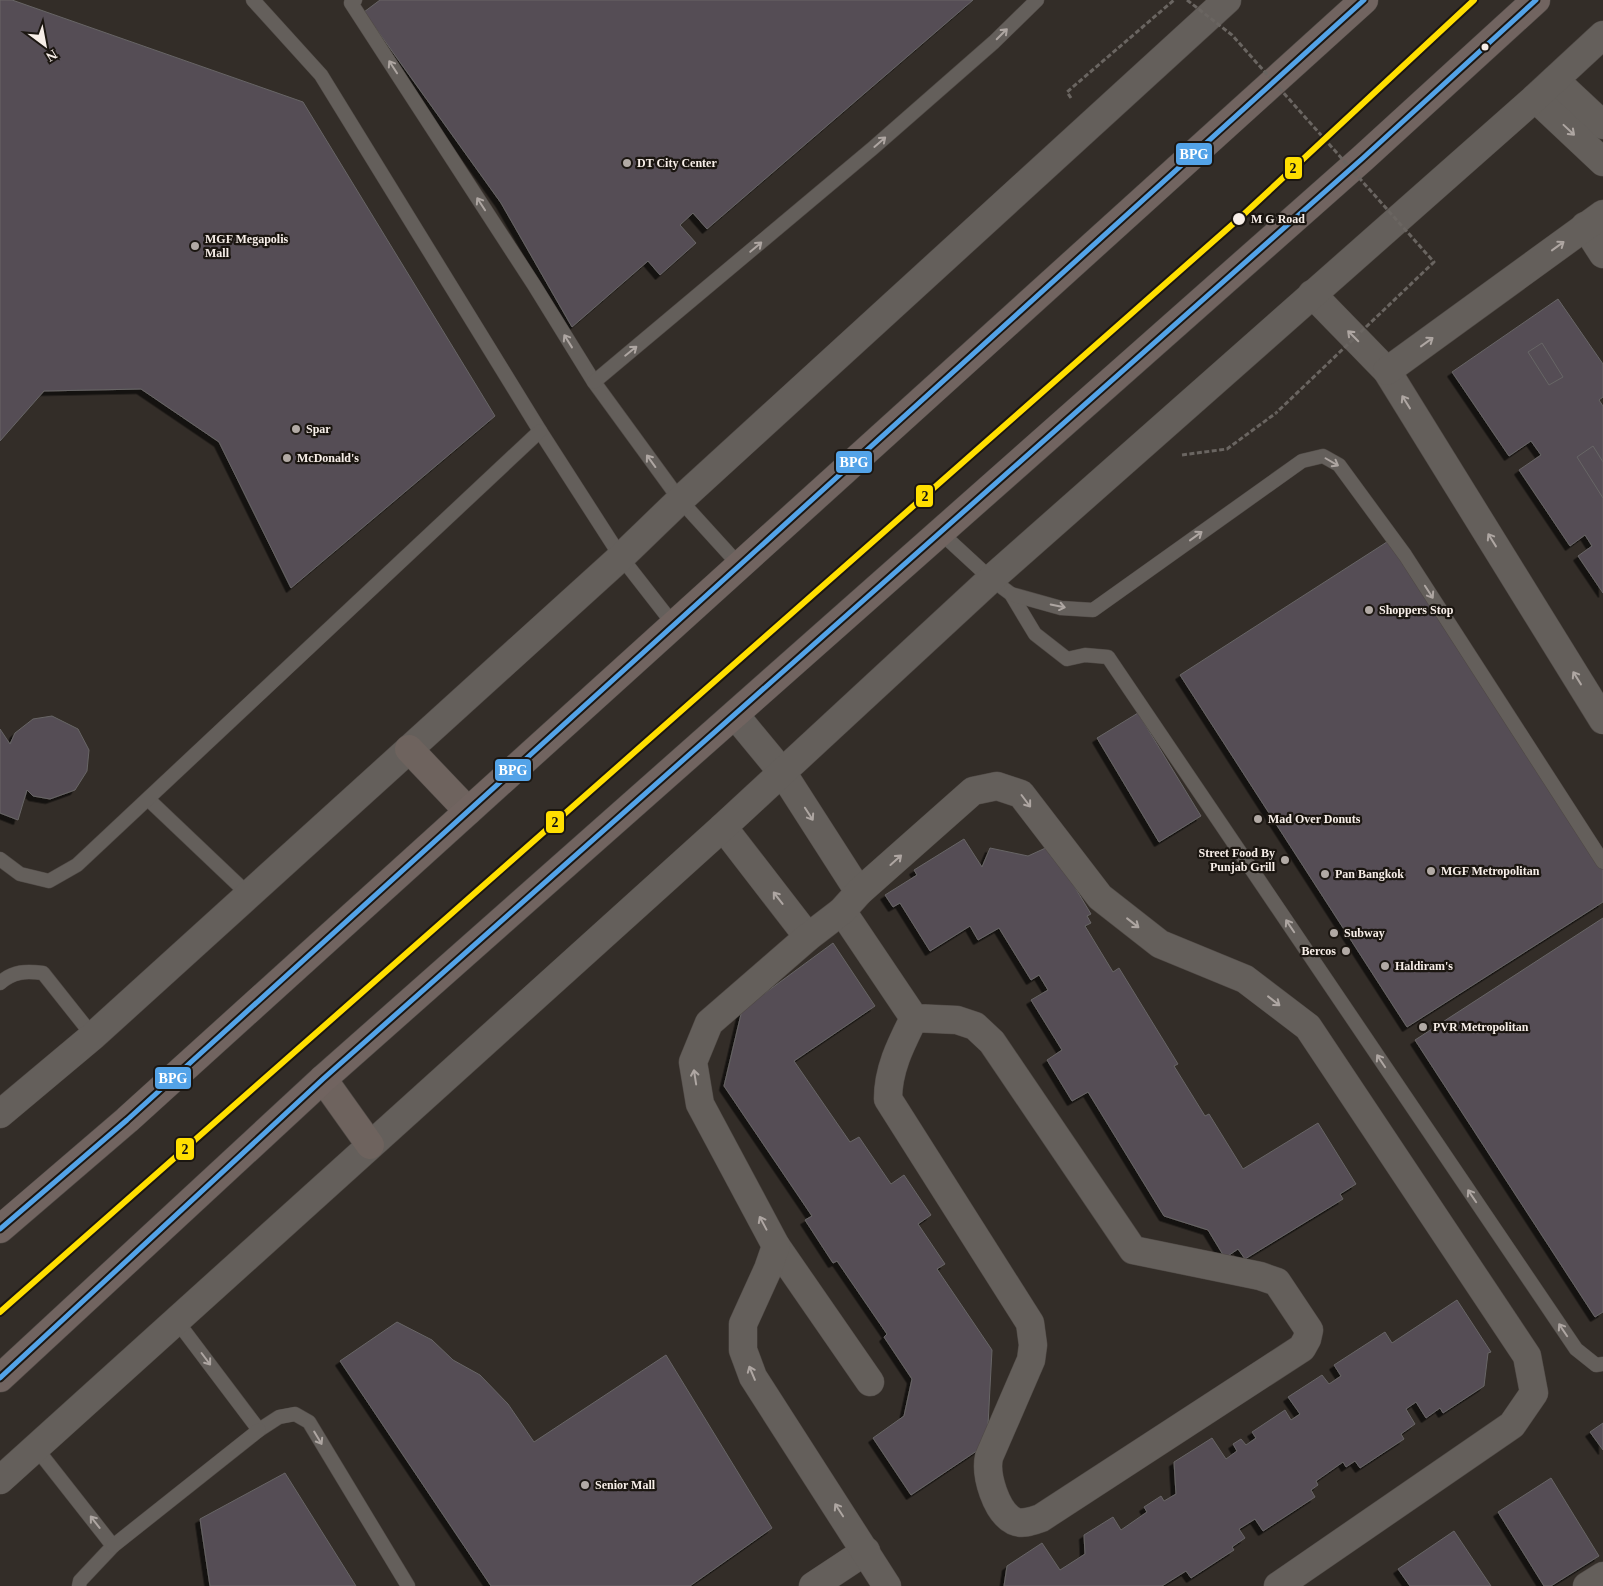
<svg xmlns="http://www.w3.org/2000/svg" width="1603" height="1586" font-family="Georgia,serif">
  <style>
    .building { fill: #544e55; stroke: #686566; filter: url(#shadow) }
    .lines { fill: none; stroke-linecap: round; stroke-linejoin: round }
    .service-casing { stroke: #4f4945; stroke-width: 15 }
    .minor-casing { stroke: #4f4945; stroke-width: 29 }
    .tertiary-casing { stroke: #4f4945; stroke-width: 29 }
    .primary-casing { stroke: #4f4945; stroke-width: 29 }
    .trunk-casing { stroke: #4f4945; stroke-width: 29 }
    .path { stroke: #6a6561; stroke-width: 3; stroke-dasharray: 5 2.5; stroke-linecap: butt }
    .service { stroke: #645f5b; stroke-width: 14 }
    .minor { stroke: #645f5b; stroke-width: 28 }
    .tertiary { stroke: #645f5b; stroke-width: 28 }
    .primary { stroke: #6e635e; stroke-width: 28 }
    .trunk { stroke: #716460; stroke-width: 28 }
    .path-bridge { stroke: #6a6561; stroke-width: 3; stroke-dasharray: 5 2.5; stroke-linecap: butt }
    .bus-1-casing { stroke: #1b1611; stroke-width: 9 }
    .bus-1 { stroke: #53a3e8; stroke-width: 5 }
    .metro-1-casing { stroke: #1b1611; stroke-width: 10 }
    .metro-1 { stroke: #ffdf00; stroke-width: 6 }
    .oneway { stroke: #aea6a2 }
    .bus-dot { fill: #f7eee8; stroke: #1b1611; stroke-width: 2 }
    .poi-dot { fill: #b2aaa5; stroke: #1b1611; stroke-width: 2 }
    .labels { text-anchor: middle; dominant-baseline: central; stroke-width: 4.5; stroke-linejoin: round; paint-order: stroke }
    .poi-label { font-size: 12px; font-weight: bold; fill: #f7eee8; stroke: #1b1611; text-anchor: start }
    .stop-label { font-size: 12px; font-weight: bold; fill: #f7eee8; stroke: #1b1611; text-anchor: start }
    .line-badge { stroke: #1b1611; stroke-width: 2 }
    .badge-label { font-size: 14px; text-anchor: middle; font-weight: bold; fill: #fff }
    .pale-badge-label { font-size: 14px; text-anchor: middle; font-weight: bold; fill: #111 }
  </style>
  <defs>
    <filter id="shadow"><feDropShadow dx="-4.5" dy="4.5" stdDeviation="0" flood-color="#0009"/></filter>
  </defs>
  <rect width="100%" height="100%" fill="#332d28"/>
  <g class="building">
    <path d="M0 0H12L303 102 495 416 291 588 219 442 141 389 44 391 0 441Z"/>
    <path d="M380 0H973L707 229 693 213 680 225 696 243 660 275 648 261 572 327 501 203 364 12Z"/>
    <path d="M1558 299 1603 364V397L1599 400 1603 406V593L1578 556 1592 546 1585 535 1570 546 1519 470 1541 455 1531 441 1509 456 1452 372Z"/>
    <path d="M1542 343 1563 377 1549 385 1528 352Z"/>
    <path d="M1593 446 1603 462V498L1577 457Z"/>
    <path d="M1390 540 1603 863V902L1407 1027 1180 675Z"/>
    <path d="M1138 713 1201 816 1159 842 1097 738Z"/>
    <path d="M52 716 78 729 89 750 87 771 75 790 50 799 33 796 27 790 18 820 0 813V729L10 744 15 733 33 719Z"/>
    <path d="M964 839 982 867 990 848 1028 856 1050 846 1091 914 1087 916 1091 923 1085 926 1113 972 1119 968 1178 1064 1174 1066 1205 1116 1209 1114 1243 1169 1318 1123 1356 1184 1340 1194 1343 1199 1245 1259 1238 1249 1225 1258 1208 1230 1164 1216 1088 1092 1072 1101 1047 1060 1062 1050 1031 1000 1048 990 1039 975 1031 980 999 928 978 940 970 926 930 951 900 903 893 907 885 895 917 875 914 870Z"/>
    <path d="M1603 918V1312L1595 1317 1415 1040Z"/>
    <path d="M833 943 875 1006 794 1061 850 1142 859 1137 891 1184 904 1175 931 1215 918 1224 945 1264 937 1269 992 1350 987 1444 911 1495 873 1438 904 1416 912 1379 884 1337 887 1334 837 1261 833 1263 805 1220 812 1216 724 1086 742 1010Z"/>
    <path d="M1457 1300 1491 1352 1488 1353 1484 1386 1443 1413 1440 1408 1426 1418 1416 1402 1406 1409 1415 1424 1401 1434 1404 1439 1360 1468 1355 1461 1346 1467 1343 1462 1316 1481 1318 1485 1311 1490 1315 1497 1263 1531 1255 1519 1239 1529 1245 1538 1232 1547 1234 1550 1191 1578 1186 1571 1162 1586H1004L1007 1566 1042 1543 1060 1570 1085 1554 1084 1535 1113 1517 1121 1530 1147 1512 1144 1507 1161 1496 1164 1501 1176 1494 1174 1462 1212 1438 1226 1459 1237 1451 1233 1444 1241 1439 1246 1445 1256 1438 1252 1432 1285 1410 1291 1420 1300 1414 1288 1397 1322 1375 1329 1384 1341 1376 1334 1365 1385 1332 1392 1343Z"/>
    <path d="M397 1322 432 1340 453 1360 480 1375 508 1404 534 1442 666 1355 772 1528 690 1586H491L340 1361Z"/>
    <path d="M1603 1423V1450L1590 1432Z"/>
    <path d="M285 1473 356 1586H210L200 1519Z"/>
    <path d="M1551 1478 1599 1556 1551 1586H1544L1498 1512Z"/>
    <path d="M1454 1531 1491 1586H1410L1398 1569Z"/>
  </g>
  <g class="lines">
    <defs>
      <g id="service">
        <path d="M253 0 321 75 540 431 621 557 674 625"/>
        <path d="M355 0 351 3 534 285 594 382 680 500 740 566"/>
        <path d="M594 382 873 148 994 42 1037 0"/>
        <path d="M940 532 991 579 1011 594 1035 634 1067 659 1085 655 1108 657 1576 1349 1596 1365 1603 1364"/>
        <path d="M1011 594 1061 608 1093 610 1302 461 1323 456 1339 465 1405 555 1603 862"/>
        <path d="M149 800 249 895"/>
        <path d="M0 859 20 874 49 881 77 865 540 431"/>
        <path d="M0 983C13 971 26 971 43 973L93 1036"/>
        <path d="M176 1320 259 1430 279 1417 295 1414 309 1422 408 1586"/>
        <path d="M36 1448 113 1546 80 1581 79 1586"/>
        <path d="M113 1546 259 1430"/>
      </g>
      <g id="minor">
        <path d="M1555 80 1603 125"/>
        <path d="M1535 98 1603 162"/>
        <path d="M1585 226 1603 254"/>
        <path d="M1312 294 1387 371 1603 720"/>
        <path d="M1387 371 1603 214"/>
        <path d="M735 715 782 772 859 892"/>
        <path d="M723 827 808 937"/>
        <path d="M842 911 914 1018 957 1020 975 1026 992 1042 1133 1250 1260 1276 1277 1282 1309 1330 1307 1339 1302 1348 1041 1518C1032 1521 1023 1525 1014 1521 996 1512 985 1475 989 1457L1031 1360 1033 1345 1030 1323 888 1099C888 1069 901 1044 914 1018"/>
        <path d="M776 1246 870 1382"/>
        <path d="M813 1586 866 1551"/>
        <path d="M887 1586 753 1377 743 1350V1324L768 1269 776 1246 700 1104 693 1062 709 1023 808 937 842 911 859 892 973 791 997 786 1021 794 1100 897 1160 944 1245 979 1308 1027 1527 1356 1534 1393 1512 1425 1278 1586"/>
        <path d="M1587 1586 1603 1576"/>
      </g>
      <g id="tertiary">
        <path d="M0 1114 93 1036 621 557 680 500 1227 0"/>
        <path d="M0 1480 723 827 991 579 1535 98 1603 35"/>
      </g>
      <g id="primary">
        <path d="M409 749 468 811"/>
        <path d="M323 1079 370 1145"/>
      </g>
      <g id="trunk">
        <path d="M0 1229 127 1120 1364 0"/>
        <path d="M0 1378 323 1079 1363 158 1536 0"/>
      </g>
    </defs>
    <use href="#service" class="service-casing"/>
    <use href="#minor" class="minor-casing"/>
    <use href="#tertiary" class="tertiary-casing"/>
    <use href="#primary" class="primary-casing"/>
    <use href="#trunk" class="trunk-casing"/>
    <g class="path">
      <path d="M1071 98 1067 92 1174 0"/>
      <path d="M1182 455 1227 449 1276 413"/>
    </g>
    <use href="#service" class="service"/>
    <use href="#minor" class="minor"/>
    <use href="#tertiary" class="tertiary"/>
    <use href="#primary" class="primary"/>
    <use href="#trunk" class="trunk"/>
    <path class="path-bridge" d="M1187 0 1232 35 1434 262 1276 413"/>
    <defs>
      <g id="bus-1">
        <path d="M0 1229 127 1120 1364 0"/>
        <path d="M0 1378 323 1079 1363 158 1536 0"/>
      </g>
    </defs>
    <use href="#bus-1" class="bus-1-casing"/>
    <use href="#bus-1" class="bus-1"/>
    <defs>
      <path id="metro-1" d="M0 1312 1242 216 1474 0"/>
    </defs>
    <use href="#metro-1" class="metro-1-casing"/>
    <use href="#metro-1" class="metro-1"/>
  </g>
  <defs><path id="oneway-shaft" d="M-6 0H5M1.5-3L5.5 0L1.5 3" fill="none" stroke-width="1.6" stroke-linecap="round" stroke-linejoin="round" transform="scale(1.25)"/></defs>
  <g class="oneway">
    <use href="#oneway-shaft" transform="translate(1002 34) rotate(-45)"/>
    <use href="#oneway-shaft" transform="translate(393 67) rotate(-123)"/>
    <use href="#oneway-shaft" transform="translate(1569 130) rotate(43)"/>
    <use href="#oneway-shaft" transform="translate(880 142) rotate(-41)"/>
    <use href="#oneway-shaft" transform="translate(481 204) rotate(-123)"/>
    <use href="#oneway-shaft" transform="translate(1558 246) rotate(-36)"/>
    <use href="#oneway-shaft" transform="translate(756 247) rotate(-40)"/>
    <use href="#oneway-shaft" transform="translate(1353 336) rotate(-135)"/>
    <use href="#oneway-shaft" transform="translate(568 341) rotate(-122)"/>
    <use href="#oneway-shaft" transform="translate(1427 342) rotate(-36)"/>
    <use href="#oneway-shaft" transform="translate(631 351) rotate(-39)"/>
    <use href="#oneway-shaft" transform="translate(1406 402) rotate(-122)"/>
    <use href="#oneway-shaft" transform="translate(651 461) rotate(-126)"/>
    <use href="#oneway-shaft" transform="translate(1332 462) rotate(30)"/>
    <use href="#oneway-shaft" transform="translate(1196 536) rotate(-36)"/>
    <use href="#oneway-shaft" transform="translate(1492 540) rotate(-122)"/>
    <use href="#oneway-shaft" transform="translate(1429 592) rotate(57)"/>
    <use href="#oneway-shaft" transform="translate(1058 606) rotate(12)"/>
    <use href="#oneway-shaft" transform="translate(1577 678) rotate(-122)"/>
    <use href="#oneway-shaft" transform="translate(1026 801) rotate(53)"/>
    <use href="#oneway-shaft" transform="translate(809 814) rotate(57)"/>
    <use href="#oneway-shaft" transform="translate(896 860) rotate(-42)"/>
    <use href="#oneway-shaft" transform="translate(778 898) rotate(-128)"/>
    <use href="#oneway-shaft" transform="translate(1133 923) rotate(38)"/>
    <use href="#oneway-shaft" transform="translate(1290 926) rotate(-124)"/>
    <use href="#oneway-shaft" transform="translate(1274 1001) rotate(38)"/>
    <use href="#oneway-shaft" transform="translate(1381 1061) rotate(-124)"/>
    <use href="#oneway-shaft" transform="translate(695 1077) rotate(-99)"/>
    <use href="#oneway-shaft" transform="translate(1472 1196) rotate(-124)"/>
    <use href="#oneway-shaft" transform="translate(763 1223) rotate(-118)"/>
    <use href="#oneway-shaft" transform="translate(1563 1330) rotate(-124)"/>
    <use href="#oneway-shaft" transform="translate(206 1359) rotate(53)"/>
    <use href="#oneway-shaft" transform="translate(752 1373) rotate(-113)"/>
    <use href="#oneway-shaft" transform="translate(318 1438) rotate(59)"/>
    <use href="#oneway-shaft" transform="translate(839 1510) rotate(-123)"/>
    <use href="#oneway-shaft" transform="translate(95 1522) rotate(-128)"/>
  </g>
  <g class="bus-dot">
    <circle cx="1485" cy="47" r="4.5"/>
    <circle cx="1239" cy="219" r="7"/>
  </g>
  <g class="poi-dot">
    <circle cx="627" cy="163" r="5"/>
    <circle cx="195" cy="246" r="5"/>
    <circle cx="296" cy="429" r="5"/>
    <circle cx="287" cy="458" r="5"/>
    <circle cx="1369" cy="610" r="5"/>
    <circle cx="1258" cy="819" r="5"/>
    <circle cx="1285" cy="860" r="5"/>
    <circle cx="1431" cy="871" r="5"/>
    <circle cx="1325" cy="874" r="5"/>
    <circle cx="1334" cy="933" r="5"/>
    <circle cx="1346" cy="951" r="5"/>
    <circle cx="1385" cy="966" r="5"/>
    <circle cx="1423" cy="1027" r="5"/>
    <circle cx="585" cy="1485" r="5"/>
  </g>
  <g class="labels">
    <g class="poi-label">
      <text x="637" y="163">DT City Center</text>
      <text x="205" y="239">MGF Megapolis<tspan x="205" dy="14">Mall</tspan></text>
      <text x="306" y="429">Spar</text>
      <text x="297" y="458">McDonald's</text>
      <text x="1379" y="610">Shoppers Stop</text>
      <text x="1268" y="819">Mad Over Donuts</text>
      <text x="1275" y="853" text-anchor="end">Street Food By<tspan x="1275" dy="14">Punjab Grill</tspan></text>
      <text x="1441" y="871">MGF Metropolitan</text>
      <text x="1335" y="874">Pan Bangkok</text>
      <text x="1344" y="933">Subway</text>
      <text x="1336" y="951" text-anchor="end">Bercos</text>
      <text x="1395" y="966">Haldiram's</text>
      <text x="1433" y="1027">PVR Metropolitan</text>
      <text x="595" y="1485">Senior Mall</text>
    </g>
    <g class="stop-label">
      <text x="1251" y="219">M G Road</text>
    </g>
  </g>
  <g class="line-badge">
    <rect x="1175" y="142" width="38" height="24" rx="5" fill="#53a3e8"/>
    <rect x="1284" y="156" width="19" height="24" rx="5" fill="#ffdf00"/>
    <rect x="835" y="450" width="38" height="24" rx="5" fill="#53a3e8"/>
    <rect x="915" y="484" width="19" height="24" rx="5" fill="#ffdf00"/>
    <rect x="494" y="758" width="38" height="24" rx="5" fill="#53a3e8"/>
    <rect x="545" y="810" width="20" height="24" rx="5" fill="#ffdf00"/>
    <rect x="154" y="1066" width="38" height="24" rx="5" fill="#53a3e8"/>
    <rect x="175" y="1137" width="20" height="24" rx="5" fill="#ffdf00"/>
  </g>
  <g class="badge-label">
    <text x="1194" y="159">BPG</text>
    <text x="854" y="467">BPG</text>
    <text x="513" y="775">BPG</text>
    <text x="173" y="1083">BPG</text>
  </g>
  <g class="pale-badge-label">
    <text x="1293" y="173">2</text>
    <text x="925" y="501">2</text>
    <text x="555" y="827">2</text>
    <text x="185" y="1154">2</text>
  </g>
  <g transform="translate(45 45) rotate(148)" stroke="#1b1611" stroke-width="4" paint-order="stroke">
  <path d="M0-4L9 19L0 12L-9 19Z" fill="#f7eee8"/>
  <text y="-8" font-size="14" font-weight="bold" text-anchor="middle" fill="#f7eee8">N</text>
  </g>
</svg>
